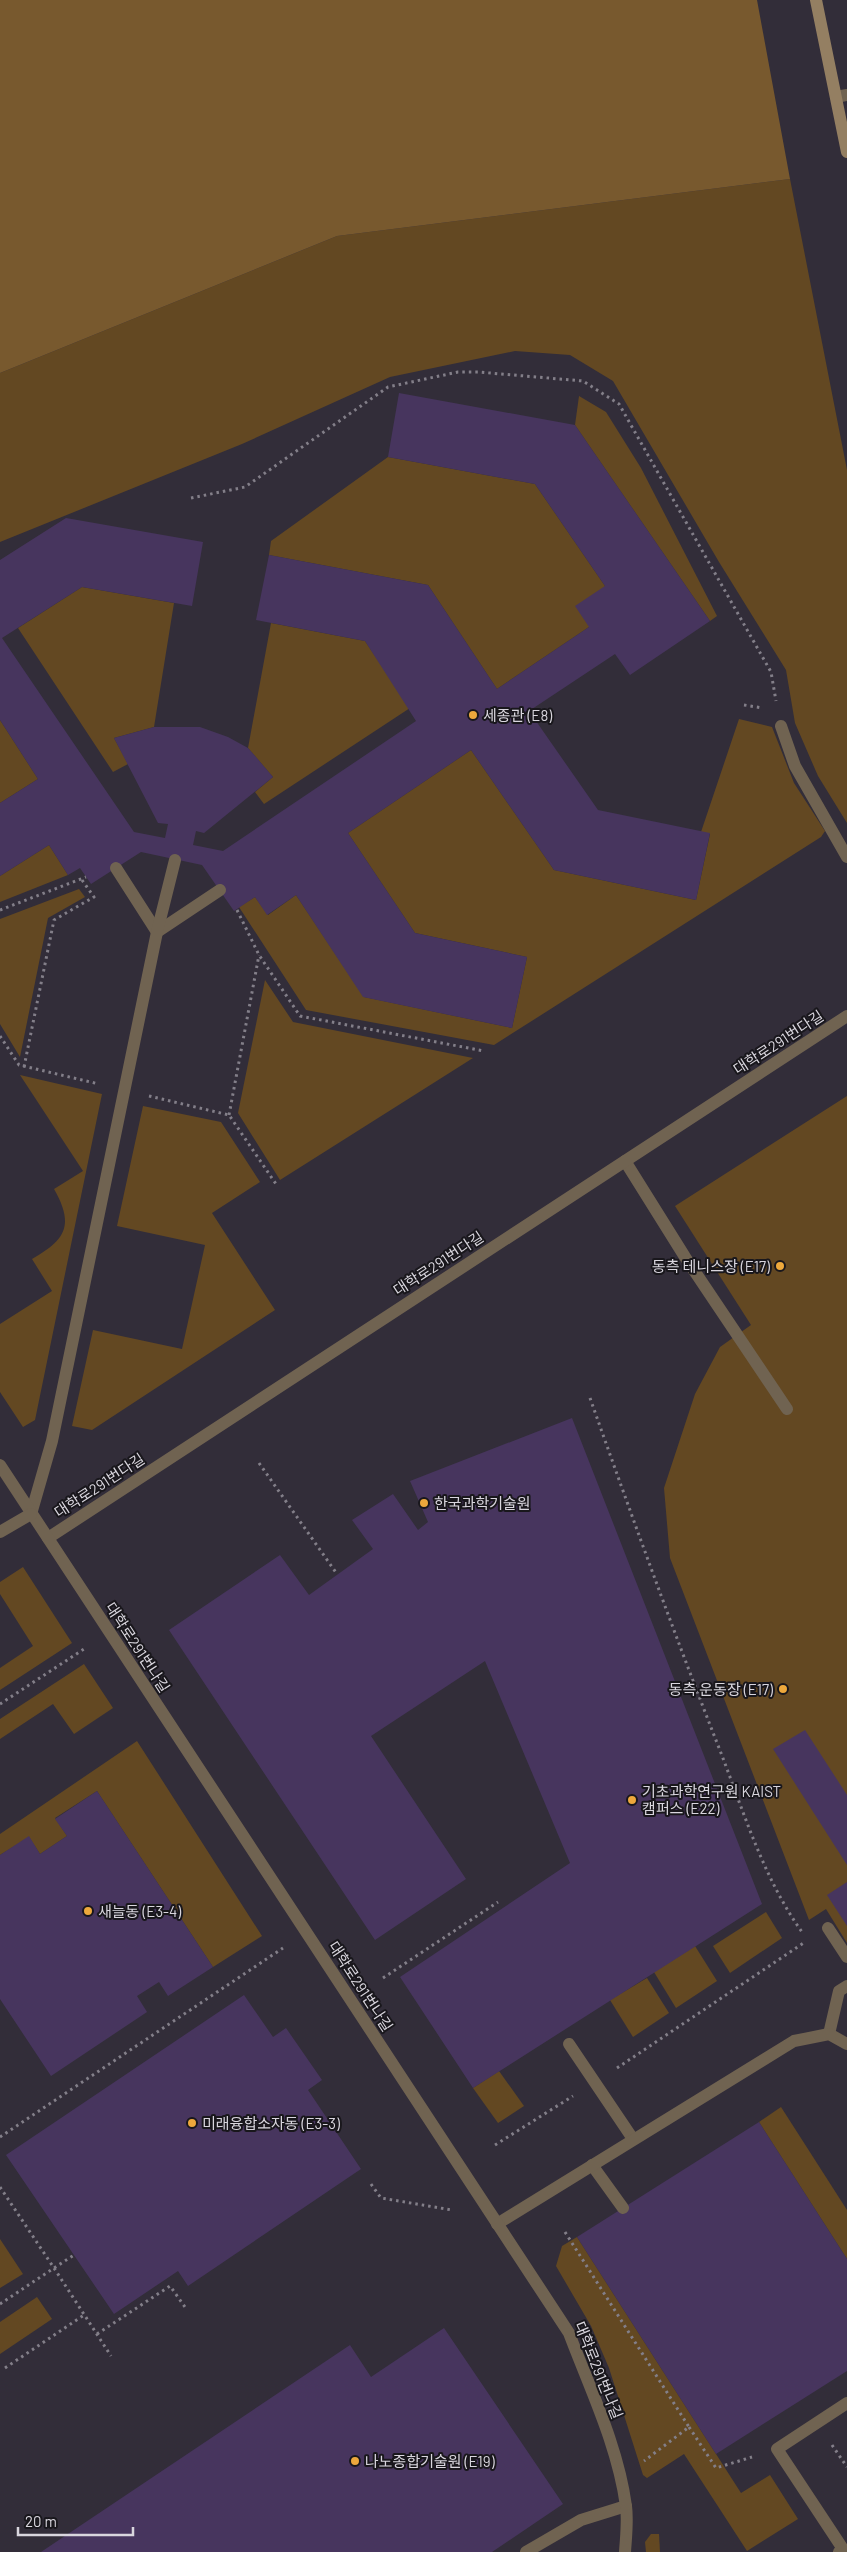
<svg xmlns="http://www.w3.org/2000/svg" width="847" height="2552" font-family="Barlow,'Noto Sans KR',sans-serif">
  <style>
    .green { fill: #634822 }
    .forest { fill: #78592e }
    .building { fill: #47355e }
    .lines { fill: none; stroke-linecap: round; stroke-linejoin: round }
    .path { stroke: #837f89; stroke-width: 3; stroke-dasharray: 2.5 4; stroke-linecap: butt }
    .service { stroke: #706351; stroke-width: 12 }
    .minor { stroke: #706351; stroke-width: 12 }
    .secondary { stroke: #947f62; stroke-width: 12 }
    .poi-dot { fill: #eda83c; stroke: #19171c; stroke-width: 2 }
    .labels { text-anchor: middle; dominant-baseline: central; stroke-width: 4; stroke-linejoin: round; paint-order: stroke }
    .poi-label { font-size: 15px; fill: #d9d6de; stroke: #19171c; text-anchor: start }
    .street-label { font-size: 15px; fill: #d9d6de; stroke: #19171c }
  </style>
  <rect width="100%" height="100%" fill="#322d39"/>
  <g class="green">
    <path d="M790 179 847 470V823L818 776 795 723 786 670 719 562 613 381 570 355 515 351 390 377 242 444 0 542V373L337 236Z"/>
    <path d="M579 396 606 412 641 468 717 616 710 621 575 425Z"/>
    <path d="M388 457 535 484 605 586 589 627 497 689 428 585 269 555 271 541Z"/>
    <path d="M82 587 174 603 154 727 114 738 128 764 113 772 18 628Z"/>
    <path d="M271 623 365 641 410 708 264 804 255 792 273 777 248 748Z"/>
    <path d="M739 719 772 727 794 783 825 831 821 837 494 1045 306 1010 239 907 255 897 268 915 296 895 364 997 512 1028 527 957 415 933 348 833 471 750 554 870 696 900 710 834 701 832Z"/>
    <path d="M0 720 38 779 0 803Z"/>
    <path d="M49 845 68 875 0 902V876Z"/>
    <path d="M79 889 85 897 48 918 20 1057 0 1024V919Z"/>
    <path d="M265 980 293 1022 473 1058 280 1180 238 1113Z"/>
    <path d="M20 1075 102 1094 35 1420 23 1427 0 1392V1324L52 1291 32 1259C65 1240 75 1226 54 1189L83 1171Z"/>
    <path d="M847 1096V1943L826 1909 809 1920 670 1558 664 1488 695 1394 720 1347 751 1325 675 1206Z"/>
    <path d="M143 1106 221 1122 260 1182 212 1213 275 1310 92 1430 72 1426 93 1330 182 1349 205 1245 117 1226Z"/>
    <path d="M23 1567 72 1643 0 1690V1668L33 1646 0 1594V1582Z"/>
    <path d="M84 1664 113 1708 74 1734 53 1704 0 1739V1719Z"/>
    <path d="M137 1741 262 1936 213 1967 97 1791 55 1818 67 1836 40 1854 29 1837 0 1855V1834Z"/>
    <path d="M766 1912 782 1938 730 1973 713 1946Z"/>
    <path d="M695 1946 717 1981 676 2008 654 1972Z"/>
    <path d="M647 1978 669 2013 633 2037 610 2000Z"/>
    <path d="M499 2071 524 2106 498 2123 473 2088Z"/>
    <path d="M781 2107 847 2210V2259L759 2122Z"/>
    <path d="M577 2237 741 2493 770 2475 798 2519 747 2551 684 2454 647 2478 643 2475 609 2368 591 2326 556 2266 562 2246Z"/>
    <path d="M0 2239 23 2274 0 2288Z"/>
    <path d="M37 2297 52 2319 0 2354V2322Z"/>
    <path d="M651 2534H659L660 2552H646L645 2542Z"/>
  </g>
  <path class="forest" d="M0 0H757L790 179 337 236 0 373Z"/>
  <g class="building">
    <path d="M399 393 575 425 710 621 630 675 615 654 529 711 598 810 710 833 696 900 554 870 471 750 348 833 415 933 527 957 512 1028 363 997 296 895 267 915 255 897 234 911 202 865 141 852 91 884 80 868 68 875 49 845 0 876V803L38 779 0 720V560L66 518 203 542 192 606 82 587 2 638 134 832 165 838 168 824 158 823 114 738 154 727H200L228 737 248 748 256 757 273 777 204 833 196 831 193 845 223 851 416 721 365 641 256 620 269 555 428 585 497 689 589 627 575 606 605 586 535 484 388 457Z"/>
    <path d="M572 1418 762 1904 473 2088 400 1977 570 1863 485 1661 371 1736 466 1879 375 1940 169 1630 280 1555 309 1595 373 1549 352 1520 393 1494 418 1530 428 1522 410 1481Z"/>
    <path d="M805 1730 847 1795V1865L773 1749Z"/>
    <path d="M97 1791 213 1967 168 1996 159 1982 137 1996 147 2012 51 2076 0 1999V1855L29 1836 40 1854 67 1836 55 1819Z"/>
    <path d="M847 1882V1926L827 1895Z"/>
    <path d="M244 1995 273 2037 286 2028 322 2080 308 2090 361 2169 188 2286 178 2271 114 2314 6 2155Z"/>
    <path d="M759 2122 847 2259V2371L716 2454 577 2237Z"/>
    <path d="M444 2328 563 2504 492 2552H41L350 2345 371 2377Z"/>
  </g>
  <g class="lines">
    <g class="path">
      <path d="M191 498 245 487 388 387 458 372H478L583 381 619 404 771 672 776 701"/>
      <path d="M744 705 763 708"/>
      <path d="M0 910 86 877"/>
      <path d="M237 910 259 955 300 1016 484 1051"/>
      <path d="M0 1036 19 1065 99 1084"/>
      <path d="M24 1067 54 920 94 897 82 880"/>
      <path d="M149 1096 229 1115 276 1184"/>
      <path d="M229 1115 259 955"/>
      <path d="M590 1398C632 1517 675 1636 721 1753 744 1813 764 1879 802 1932"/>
      <path d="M259 1463 337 1574"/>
      <path d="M0 1704 87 1647"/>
      <path d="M383 1978 498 1902"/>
      <path d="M617 2068 805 1942"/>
      <path d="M0 2137 283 1948"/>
      <path d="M495 2145 573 2096"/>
      <path d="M371 2184 381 2198 452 2210"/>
      <path d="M0 2187 54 2268 74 2255"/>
      <path d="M565 2232 689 2427 644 2461"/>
      <path d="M0 2304 54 2268 111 2356"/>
      <path d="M97 2334 170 2286 185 2307"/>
      <path d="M5 2368 84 2315"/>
      <path d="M689 2427 716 2468 752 2457"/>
      <path d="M832 2445 847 2467"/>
    </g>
    <g class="service">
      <path d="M781 726 795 766 847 857"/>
      <path d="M116 868 157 932"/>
      <path d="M157 932 220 890"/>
      <path d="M625 1161 685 1257 787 1409"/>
      <path d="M31 1514 52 1441 157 932 175 860"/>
      <path d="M48 1538 847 1016"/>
      <path d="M828 1928 847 1957"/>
      <path d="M829 2034 839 1991 847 1986"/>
      <path d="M569 2044 633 2139"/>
      <path d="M592 2165 623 2208"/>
      <path d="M497 2224 794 2041 829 2034 847 2044"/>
      <path d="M526 2552 581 2520 626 2506"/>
      <path d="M839 2552 843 2549 777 2449 847 2403"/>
    </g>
    <g class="minor">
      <path d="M836 97 847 95"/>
      <path d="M0 1465 569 2333C590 2389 618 2446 626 2506 628 2520 626 2537 625 2552"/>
      <path d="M0 1532 31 1514"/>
    </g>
    <path class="secondary" d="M816 0 847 152"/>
  </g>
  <g class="poi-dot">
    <circle cx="473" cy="715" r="5"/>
    <circle cx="780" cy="1266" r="5"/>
    <circle cx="424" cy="1503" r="5"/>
    <circle cx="783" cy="1689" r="5"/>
    <circle cx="632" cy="1800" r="5"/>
    <circle cx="88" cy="1911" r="5"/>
    <circle cx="192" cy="2123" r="5"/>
    <circle cx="355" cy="2461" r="5"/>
  </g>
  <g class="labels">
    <g class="poi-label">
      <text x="483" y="715">세종관 (E8)</text>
      <text x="770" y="1266" text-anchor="end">동측 테니스장 (E17)</text>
      <text x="434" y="1503">한국과학기술원</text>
      <text x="773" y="1689" text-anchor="end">동측 운동장 (E17)</text>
      <text x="642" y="1791">기초과학연구원 KAIST<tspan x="642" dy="17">캠퍼스 (E22)</tspan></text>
      <text x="98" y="1911">새늘동 (E3-4)</text>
      <text x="202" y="2123">미래융합소자동 (E3-3)</text>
      <text x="365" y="2461">나노종합기술원 (E19)</text>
    </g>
    <g class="street-label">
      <text transform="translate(778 1042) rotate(-33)">대학로291번다길</text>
      <text transform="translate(438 1263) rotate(-33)">대학로291번다길</text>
      <text transform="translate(99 1485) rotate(-33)">대학로291번다길</text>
      <text transform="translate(138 1647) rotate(57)">대학로291번나길</text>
      <text transform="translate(361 1986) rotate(57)">대학로291번나길</text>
      <text transform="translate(599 2370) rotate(68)">대학로291번나길</text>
    </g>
  </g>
  <path d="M18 2527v8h115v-8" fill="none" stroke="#d9d6de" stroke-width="2.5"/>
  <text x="25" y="2527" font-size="15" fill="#d9d6de" stroke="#19171c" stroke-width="4" paint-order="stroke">20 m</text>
</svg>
